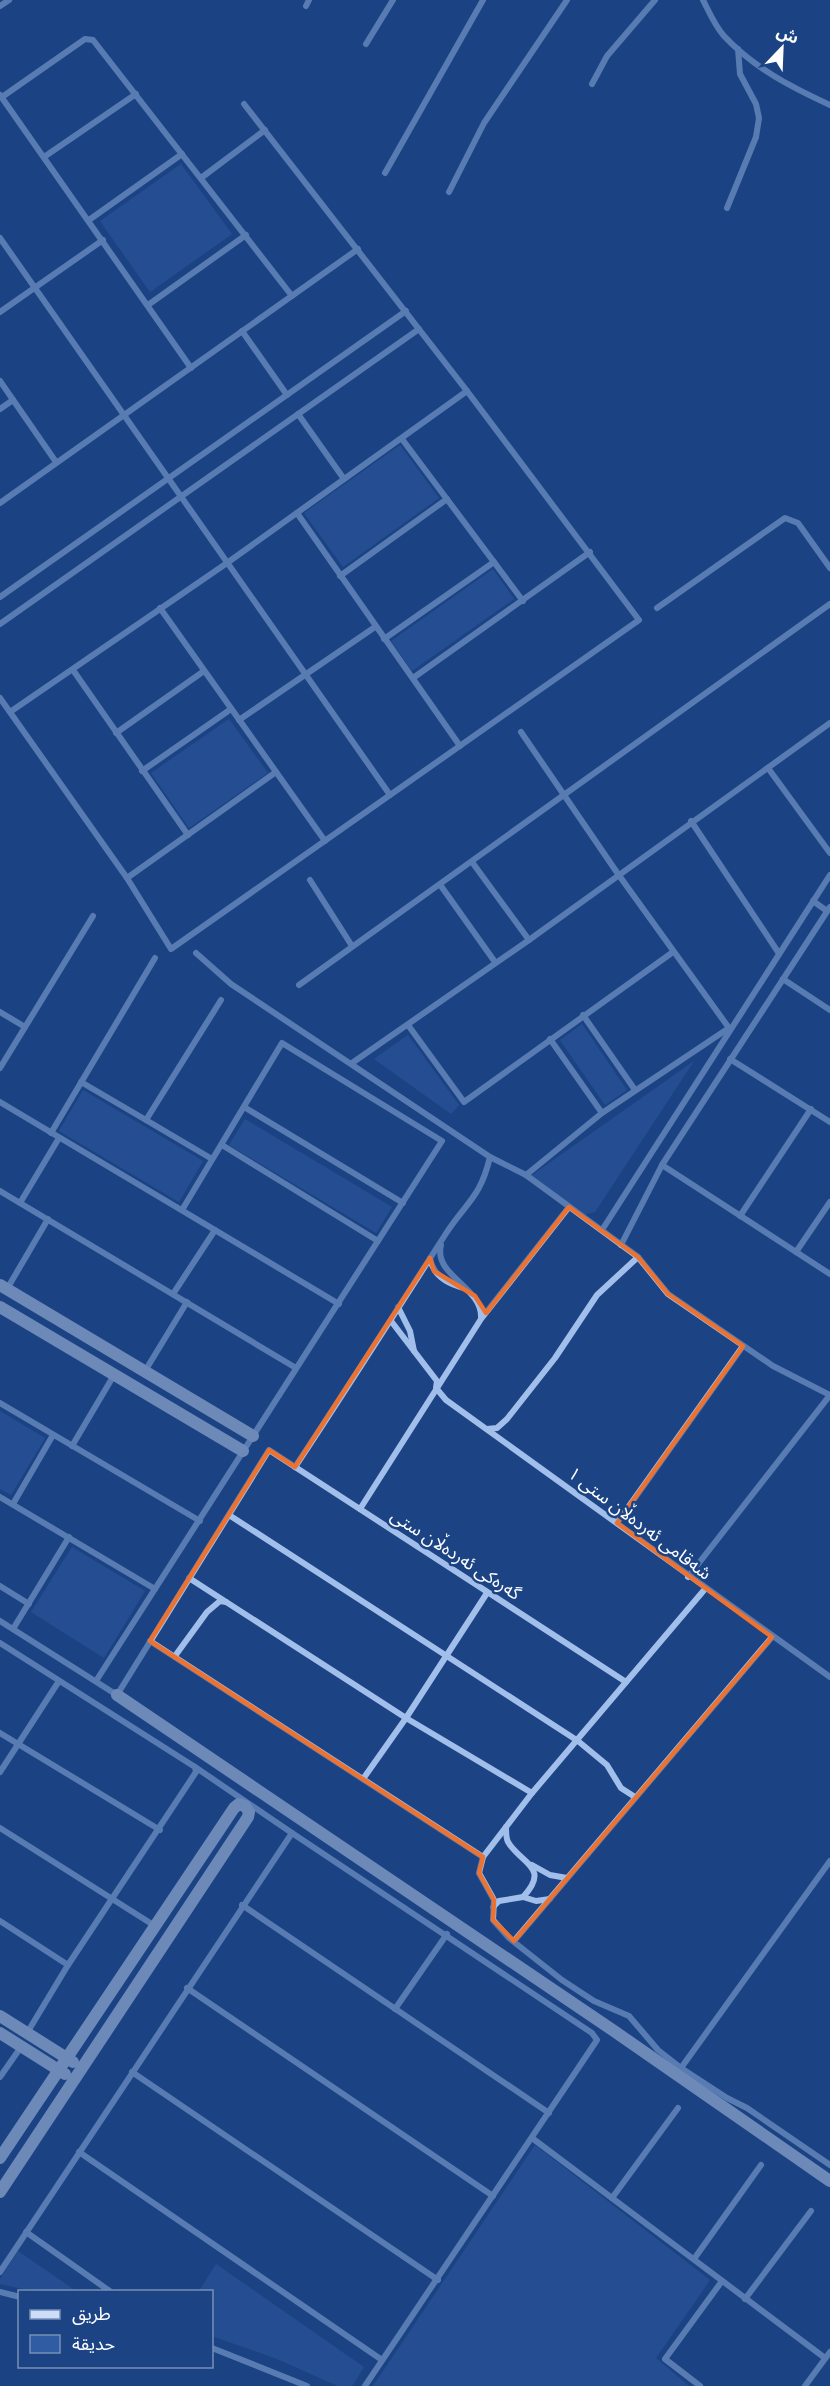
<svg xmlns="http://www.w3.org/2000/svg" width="830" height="2386" font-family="'Roboto Condensed','Noto Sans Arabic',sans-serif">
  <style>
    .green { fill: #2f5ca2 }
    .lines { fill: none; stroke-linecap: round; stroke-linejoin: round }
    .street { stroke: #a2bfeb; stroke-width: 6 }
    .secondary { stroke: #cedef8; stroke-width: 12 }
    .marked { fill: none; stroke: #eb7230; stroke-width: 4.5; stroke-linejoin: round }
    .labels { text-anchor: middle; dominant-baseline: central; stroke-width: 5; stroke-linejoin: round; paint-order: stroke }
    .street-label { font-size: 18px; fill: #fff; stroke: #1c4484 }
  </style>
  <rect width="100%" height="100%" fill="#1c4484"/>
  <g class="green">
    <path d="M181 164 232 234 150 292 100 221Z"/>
    <path d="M400 445 439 498 343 567 304 513Z"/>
    <path d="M493 569 514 599 412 671 391 641Z"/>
    <path d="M229 719 268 773 189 828 151 773Z"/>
    <path d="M582 1024 627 1090 605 1105 560 1040Z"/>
    <path d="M408 1035 459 1105 451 1114 374 1059Z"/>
    <path d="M694 1061 595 1212 583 1215 528 1178Z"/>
    <path d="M83 1090 203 1161 179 1202 59 1131Z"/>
    <path d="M245 1119 392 1207 376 1233 229 1145Z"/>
    <path d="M0 1411 45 1438 11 1495 0 1489Z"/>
    <path d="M72 1547 145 1591 104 1658 31 1612Z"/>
    <path d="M535 2145 710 2280 656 2358 689 2386H373Z"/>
    <path d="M18 2251 76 2291H33L0 2284V2279Z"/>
    <path d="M216 2264 364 2367 352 2386H338L277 2359 212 2336V2292L199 2291Z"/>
  </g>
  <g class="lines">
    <g class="street">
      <path d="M703 0C709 12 715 26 724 36 754 68 791 87 830 105"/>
      <path d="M0 6 9 0"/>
      <path d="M306 6 309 0"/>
      <path d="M366 44 393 0"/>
      <path d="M592 84 607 56 655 0"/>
      <path d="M0 95 191 368"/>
      <path d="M2 97 85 39 93 40 292 296"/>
      <path d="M44 157 136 94"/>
      <path d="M385 173 483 0"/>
      <path d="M201 178 265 130"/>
      <path d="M449 192 484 123 567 0"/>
      <path d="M727 208 756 137 759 118 756 104 740 74 738 49"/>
      <path d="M89 220 182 154"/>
      <path d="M0 238 390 795"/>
      <path d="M148 305 246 235"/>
      <path d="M0 312 103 240"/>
      <path d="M242 331 287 395"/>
      <path d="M0 381 56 462"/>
      <path d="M0 409 13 400"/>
      <path d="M298 414 344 479"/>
      <path d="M402 439 523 601"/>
      <path d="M0 503 358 249"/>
      <path d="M297 513 460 746"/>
      <path d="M340 576 447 499"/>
      <path d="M0 597 406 311"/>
      <path d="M160 608 325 841"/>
      <path d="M657 608 785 518 798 523 830 568"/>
      <path d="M0 624 419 329"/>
      <path d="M384 639 494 562"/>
      <path d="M73 670 188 835"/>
      <path d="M413 678 590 552"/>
      <path d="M0 698 127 878 171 949 639 620 467 391 244 104"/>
      <path d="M10 712 227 563 467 391"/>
      <path d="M239 720 375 627"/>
      <path d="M521 732 618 874 729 1028 602 1113 526 1175"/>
      <path d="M116 733 204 671"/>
      <path d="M768 768 830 853"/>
      <path d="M142 771 231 709"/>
      <path d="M691 821 778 952"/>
      <path d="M472 862 529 940"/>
      <path d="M127 878 276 772"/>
      <path d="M310 880 352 946"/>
      <path d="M441 886 495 962"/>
      <path d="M813 901 827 911"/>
      <path d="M196 953 231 984 490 1157"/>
      <path d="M783 979 830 1010"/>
      <path d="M299 985 830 604"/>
      <path d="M0 1012 25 1027"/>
      <path d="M583 1015 635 1090"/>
      <path d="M408 1025 464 1102 673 952"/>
      <path d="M550 1039 602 1113"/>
      <path d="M730 1059 830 1122"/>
      <path d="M352 1063 529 940 830 723"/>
      <path d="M0 1068 93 916"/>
      <path d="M81 1082 146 1120"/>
      <path d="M0 1102 339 1304"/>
      <path d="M244 1107 403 1203"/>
      <path d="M51 1133 155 958"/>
      <path d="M222 1145 378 1241"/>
      <path d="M212 1159 146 1120 221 1000"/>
      <path d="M662 1165 830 1274"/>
      <path d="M0 1191 296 1368"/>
      <path d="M20 1203 59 1138"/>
      <path d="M740 1216 811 1109"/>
      <path d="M602 1230 830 875"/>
      <path d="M441 1245C433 1276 483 1287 481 1318"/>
      <path d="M621 1245 662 1165 830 907"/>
      <path d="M796 1252 830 1202"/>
      <path d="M430 1258C433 1276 448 1284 464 1288"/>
      <path d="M7 1289 48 1219"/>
      <path d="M173 1294 215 1230"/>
      <path d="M398 1307 410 1331 414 1351"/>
      <path d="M391 1321 437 1381 436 1388 446 1400 830 1677"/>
      <path d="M145 1371 187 1302"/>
      <path d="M0 1403 200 1521"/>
      <path d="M487 1429 497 1428 507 1419 555 1358 597 1295 638 1257"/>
      <path d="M72 1446 114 1375"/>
      <path d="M295 1467C346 1390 395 1313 445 1235 466 1202 480 1199 490 1157L526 1175 638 1257 668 1294 773 1366 830 1395"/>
      <path d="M0 1497 155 1589"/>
      <path d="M13 1504 53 1435"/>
      <path d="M360 1509 481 1319 569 1207"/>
      <path d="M229 1515 578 1741 607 1765 621 1788 635 1797"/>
      <path d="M617 1523 743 1346"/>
      <path d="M688 1577 830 1395"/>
      <path d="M189 1578 406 1718 532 1793"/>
      <path d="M0 1586 29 1604"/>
      <path d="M705 1589 532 1793 483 1857 479 1873 494 1900 493 1920 509 1938 562 1980 594 2001 629 2016 658 2050 681 2068 727 2098 747 2108 830 2165"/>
      <path d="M0 1621 117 1695 269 1450 626 1682"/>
      <path d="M13 1629 69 1537"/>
      <path d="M150 1641 483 1857"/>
      <path d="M0 1643 195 1767 196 1772 68 1965 27 2033"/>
      <path d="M175 1656 207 1612 220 1601 226 1602"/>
      <path d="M96 1681 442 1141 282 1043 182 1210"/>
      <path d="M0 1733 160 1830"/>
      <path d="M0 1772 59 1681"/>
      <path d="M363 1779 406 1718 487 1593"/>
      <path d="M0 1828 155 1926"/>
      <path d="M292 1833 592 2033 597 2040 365 2386"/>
      <path d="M532 1865 550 1875 567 1878"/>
      <path d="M523 1897 536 1901 550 1899"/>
      <path d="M242 1905 549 2113"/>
      <path d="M493 1907 499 1901 523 1897C551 1867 521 1864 508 1842 506 1838 506 1831 506 1827"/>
      <path d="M0 1921 68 1965"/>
      <path d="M514 1941 772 1637"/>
      <path d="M187 1988 493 2196"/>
      <path d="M395 2009 447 1934"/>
      <path d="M681 2068 830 1861"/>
      <path d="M132 2072 438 2280"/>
      <path d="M0 2077 21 2047"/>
      <path d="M532 2138 825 2358"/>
      <path d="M79 2152 382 2360"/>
      <path d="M612 2198 678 2108"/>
      <path d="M26 2232 111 2292"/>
      <path d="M694 2259 761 2165"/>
      <path d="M0 2272 292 1833 195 1767"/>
      <path d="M0 2292 20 2297"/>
      <path d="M745 2299 811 2211"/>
      <path d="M212 2348 307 2386"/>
      <path d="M700 2386 665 2359 722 2281"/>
      <path d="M805 2386 830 2352"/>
    </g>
    <g class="secondary">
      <path d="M0 1285 253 1436"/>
      <path d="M0 1307 243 1451"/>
      <path d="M117 1695 614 2031 830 2181"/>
      <path d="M0 2016 73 2062"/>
      <path d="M0 2033 65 2074"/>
      <path d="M0 2158 234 1808 239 1804 245 1806 249 1812 248 1817 0 2192"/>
    </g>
  </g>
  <path d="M0 0H830V2386H0ZM569 1207 638 1257 668 1294 743 1346 617 1523 772 1637 514 1941 493 1920 494 1900 479 1873 483 1857 150 1641 269 1450 295 1467 430 1258 434 1271 475 1296 486 1313Z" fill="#1c4484" fill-opacity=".55" fill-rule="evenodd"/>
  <path class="marked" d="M569 1207 638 1257 668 1294 743 1346 617 1523 772 1637 514 1941 493 1920 494 1900 479 1873 483 1857 150 1641 269 1450 295 1467 430 1258 434 1271 475 1296 486 1313Z"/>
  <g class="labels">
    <g class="street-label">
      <text transform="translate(640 1523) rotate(37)">شەقامی ئەردەڵان ستی ١</text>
      <text transform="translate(456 1554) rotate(33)">گەرەکی ئەردەڵان ستی</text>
    </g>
  </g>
  <rect x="18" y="2290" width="195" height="78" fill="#1c4484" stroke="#778fb5" stroke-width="1.5"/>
  <rect x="30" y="2310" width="30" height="9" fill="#cedef8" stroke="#778fb5" stroke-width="1.5"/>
  <text x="72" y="2320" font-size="18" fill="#ffffff">طريق</text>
  <rect x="30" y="2335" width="30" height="18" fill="#2f5ca2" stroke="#778fb5" stroke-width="1.5"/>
  <text x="72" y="2350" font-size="18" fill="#ffffff">حديقة</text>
  <g transform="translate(782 48) rotate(23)" stroke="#1c4484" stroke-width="4.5" paint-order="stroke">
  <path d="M0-4.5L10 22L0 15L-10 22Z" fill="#ffffff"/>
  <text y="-9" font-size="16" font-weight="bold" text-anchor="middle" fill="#ffffff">ش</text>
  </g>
</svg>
